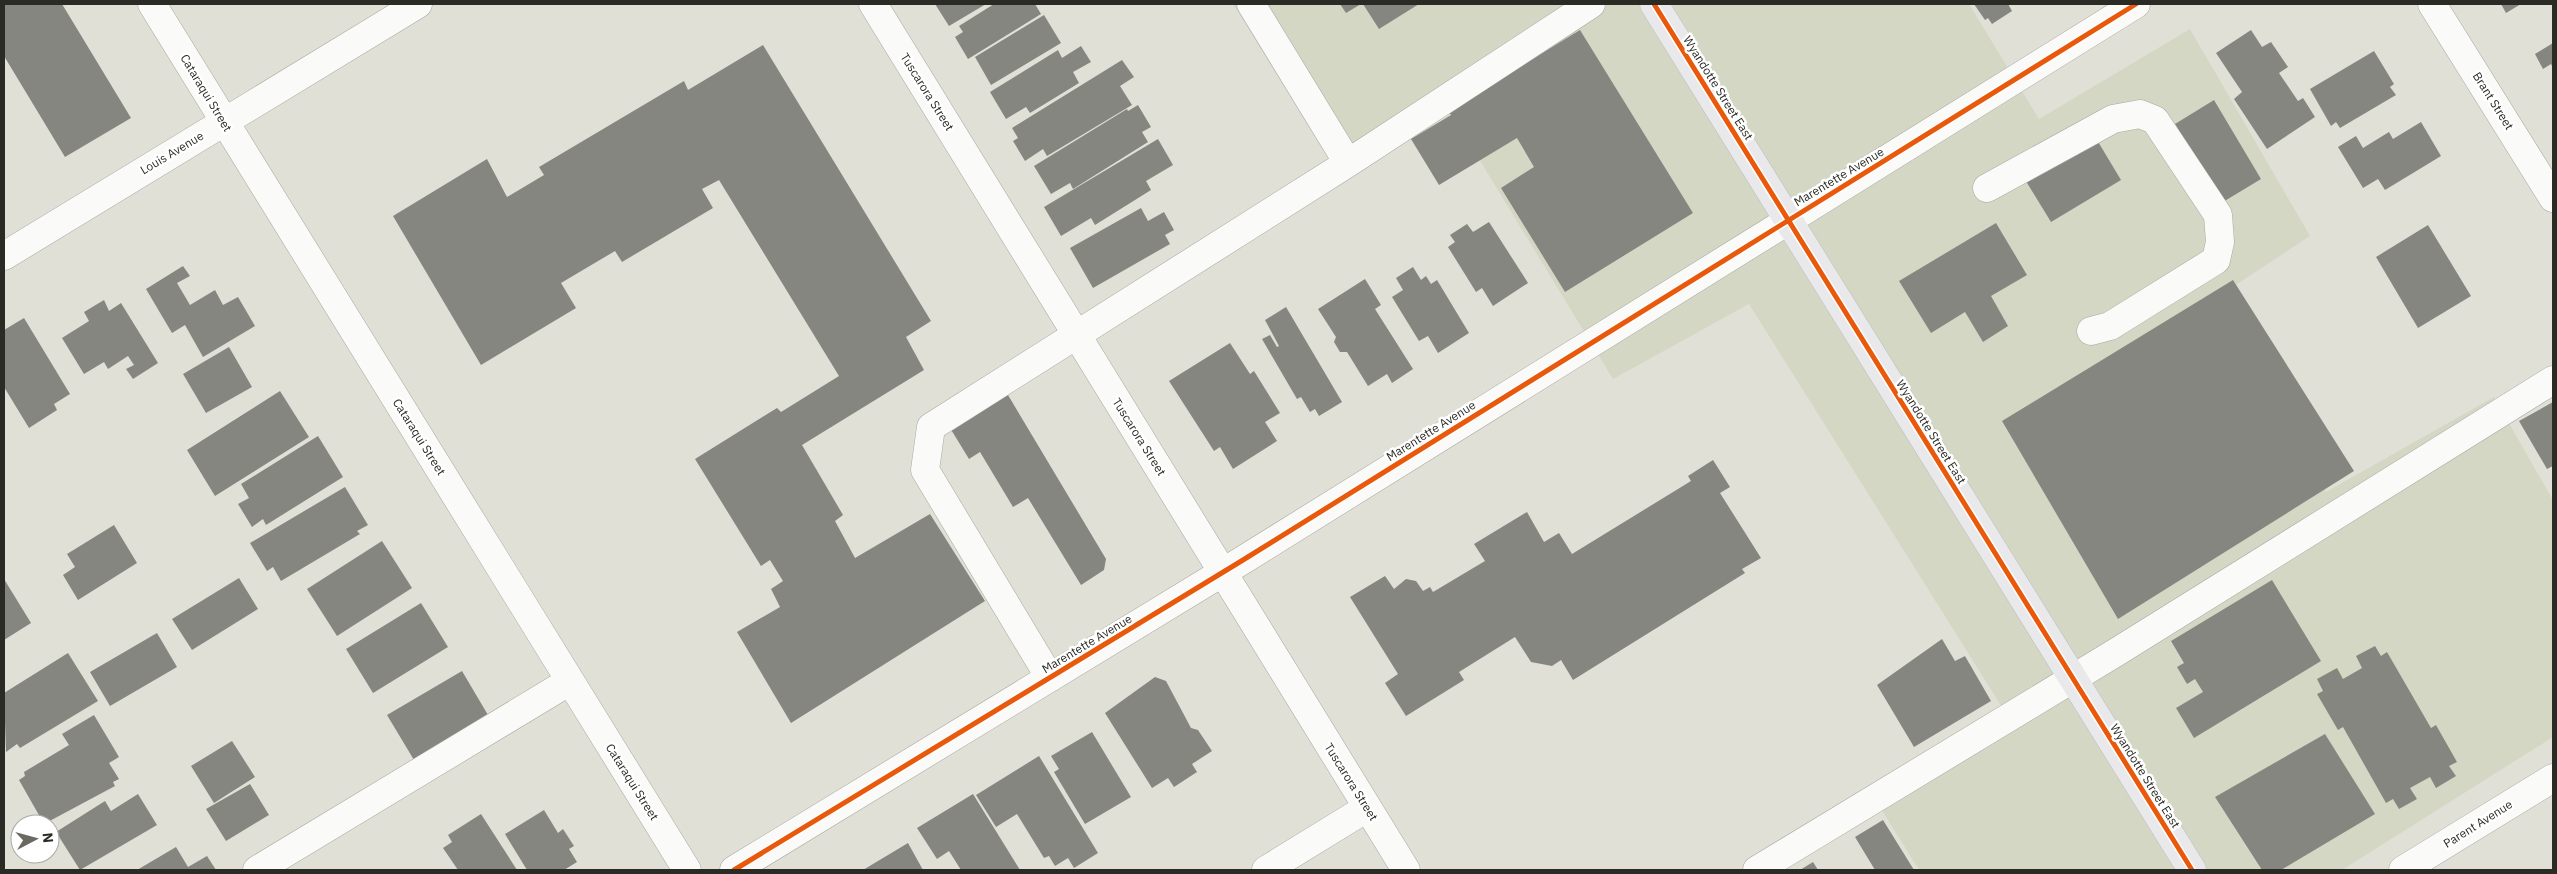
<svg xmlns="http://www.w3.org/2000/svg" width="2557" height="874" font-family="'IBM Plex Sans',sans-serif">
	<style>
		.built { fill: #d5d7c5 }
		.building { fill: #868680 }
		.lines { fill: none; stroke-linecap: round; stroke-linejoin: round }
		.minor-casing { stroke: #a8a8a1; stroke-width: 29 }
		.major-casing { stroke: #bdbeb9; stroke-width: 29 }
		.minor { stroke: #fafaf9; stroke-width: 28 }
		.major { stroke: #e9e8eb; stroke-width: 28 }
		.cycleway-casing { stroke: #fff; stroke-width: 8 }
		.cycleway { stroke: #e8590c; stroke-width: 5 }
		.labels { text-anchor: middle; stroke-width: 5; stroke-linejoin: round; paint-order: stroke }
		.street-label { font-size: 12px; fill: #2a2b25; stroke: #fff }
	</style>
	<rect width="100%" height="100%" fill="#e0e0d7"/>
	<path class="built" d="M 1233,4 L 1969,4 L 2039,119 L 2190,29 L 2310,236 L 2210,302 L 2326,492 L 2494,397 L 2553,500 L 2553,737 L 2342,870 L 1919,870 L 1873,796 L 2007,715 L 1749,304 L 1613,379 L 1449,110 L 1340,177 Z"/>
	<path class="building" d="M 4,4 L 62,4 L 131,118 L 65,157 L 4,56 Z
		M 935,4 L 986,4 L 949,26 Z
		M 994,4 L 1035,4 L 1041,14 L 968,59 L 955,37 L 963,32 L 959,26 Z
		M 1340,4 L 1361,4 L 1346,13 Z
		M 1363,4 L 1419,4 L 1379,29 Z
		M 1974,4 L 2008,4 L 2012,11 L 1992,24 L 1988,18 L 1985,20 Z
		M 2501,4 L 2521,4 L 2506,13 Z
		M 1044,15 L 1061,43 L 991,85 L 975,57 Z
		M 1580,30 L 1693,213 L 1565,292 L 1501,188 L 1534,167 L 1517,138 L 1439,185 L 1411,139 L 1451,115 L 1448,111 Z
		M 2251,30 L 2262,47 L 2271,42 L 2288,67 L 2279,73 L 2298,101 L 2303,98 L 2315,117 L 2267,149 L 2234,99 L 2242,92 L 2216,53 Z
		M 2553,43 L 2553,68 L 2551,64 L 2543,69 L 2535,54 Z
		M 763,45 L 931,321 L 906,337 L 924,370 L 802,445 L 843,515 L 835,521 L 855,558 L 930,514 L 985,601 L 791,723 L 737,632 L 780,607 L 771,589 L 783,581 L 770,560 L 761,566 L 695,459 L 777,408 L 781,412 L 839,376 L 719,180 L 702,189 L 713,208 L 622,262 L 615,251 L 561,283 L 576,308 L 481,365 L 393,216 L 487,159 L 507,197 L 544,175 L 539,167 L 684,81 L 688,90 Z
		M 1081,46 L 1091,62 L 1073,72 L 1079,83 L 1030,113 L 1026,107 L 1006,119 L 990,92 L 1058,50 L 1062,58 Z
		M 2374,51 L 2394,84 L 2390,87 L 2396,95 L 2340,128 L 2336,122 L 2331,126 L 2310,89 Z
		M 1122,60 L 1134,77 L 1120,86 L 1132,105 L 1047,156 L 1043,149 L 1025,161 L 1013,141 L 1018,138 L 1012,128 Z
		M 2214,100 L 2261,179 L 2223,202 L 2175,124 Z
		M 1138,105 L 1151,127 L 1142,132 L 1148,142 L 1073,189 L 1070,183 L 1051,194 L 1034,166 L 1127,109 L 1128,111 Z
		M 2421,122 L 2441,156 L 2385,190 L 2378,179 L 2363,188 L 2338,147 L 2356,136 L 2363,148 L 2389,132 L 2393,139 Z
		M 2094,135 L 2121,180 L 2051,222 L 2024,178 Z
		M 1158,139 L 1173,165 L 1146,181 L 1151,190 L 1095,225 L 1091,218 L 1061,236 L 1044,207 Z
		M 1141,208 L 1148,221 L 1164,212 L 1174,230 L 1165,235 L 1170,244 L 1093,288 L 1070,248 Z
		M 1489,222 L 1528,283 L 1493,306 L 1482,288 L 1476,292 L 1448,247 L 1455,242 L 1450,235 L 1467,224 L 1473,232 Z
		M 1996,223 L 2027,275 L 1991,296 L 2008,326 L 1983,342 L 1965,312 L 1931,333 L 1899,281 Z
		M 2428,225 L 2471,296 L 2418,328 L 2376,257 Z
		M 183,266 L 190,276 L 177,283 L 190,305 L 215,290 L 223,305 L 238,297 L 255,326 L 203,357 L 185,325 L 172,333 L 146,289 Z
		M 1413,267 L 1421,280 L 1426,276 L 1431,284 L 1437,280 L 1469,333 L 1438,353 L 1428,336 L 1419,341 L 1392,297 L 1403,290 L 1396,278 Z
		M 1365,279 L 1381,305 L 1375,309 L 1413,369 L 1392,383 L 1387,374 L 1368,386 L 1347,352 L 1340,352 L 1334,342 L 1336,337 L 1318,309 Z
		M 2233,280 L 2354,471 L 2118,619 L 2002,421 Z
		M 104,300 L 109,311 L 121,303 L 158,363 L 133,379 L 126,369 L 134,365 L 128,356 L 108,369 L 104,362 L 84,374 L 62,338 L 89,321 L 84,312 Z
		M 1286,307 L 1342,402 L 1319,416 L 1315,409 L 1310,412 L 1301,397 L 1297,399 L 1262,339 L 1270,335 L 1277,347 L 1279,346 L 1265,320 Z
		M 24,318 L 70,394 L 54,404 L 57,410 L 29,428 L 4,387 L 4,330 Z
		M 1230,343 L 1250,374 L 1254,371 L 1280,413 L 1265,422 L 1277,441 L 1233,469 L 1220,447 L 1214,451 L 1169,381 Z
		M 229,347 L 252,387 L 206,413 L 183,374 Z
		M 1002,385 L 1106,559 L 1104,570 L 1081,585 L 1028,498 L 1013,507 L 980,452 L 969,459 L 947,423 Z
		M 280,391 L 309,437 L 215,496 L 187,450 Z
		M 2553,402 L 2553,466 L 2547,469 L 2519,421 Z
		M 318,436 L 343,477 L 266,525 L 263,519 L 252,527 L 238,504 L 249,498 L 241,484 Z
		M 1713,460 L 1730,487 L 1720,493 L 1761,558 L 1742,569 L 1745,573 L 1573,680 L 1561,660 L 1552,666 L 1531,662 L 1515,637 L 1459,672 L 1464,680 L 1406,716 L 1385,683 L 1398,674 L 1350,597 L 1385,576 L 1394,589 L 1406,579 L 1416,581 L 1423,591 L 1430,587 L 1433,592 L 1485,561 L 1474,544 L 1527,512 L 1544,542 L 1559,533 L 1572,554 L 1691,481 L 1688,476 Z
		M 345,487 L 368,525 L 357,531 L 360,534 L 281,581 L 273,567 L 267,571 L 250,543 Z
		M 114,525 L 137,563 L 78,600 L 63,575 L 75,567 L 67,554 Z
		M 382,541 L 412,588 L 337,636 L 307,589 Z
		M 239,578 L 258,609 L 192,650 L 172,619 Z
		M 4,579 L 31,623 L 4,640 Z
		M 2272,580 L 2321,661 L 2194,738 L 2176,708 L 2203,692 L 2195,679 L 2187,684 L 2177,667 L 2184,663 L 2171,641 Z
		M 421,603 L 448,647 L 373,693 L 346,649 Z
		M 157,633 L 177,667 L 110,706 L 90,672 Z
		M 1942,639 L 1955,661 L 1965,656 L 1991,701 L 1914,747 L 1877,685 Z
		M 2375,646 L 2381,656 L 2387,652 L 2431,728 L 2436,725 L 2457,762 L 2449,766 L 2456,776 L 2436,788 L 2430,777 L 2410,788 L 2417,799 L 2399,809 L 2393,799 L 2386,803 L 2343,727 L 2338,730 L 2317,694 L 2323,691 L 2317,679 L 2337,668 L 2343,679 L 2362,668 L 2356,656 Z
		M 68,653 L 98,701 L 20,748 L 17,744 L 6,752 L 4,693 Z
		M 462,671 L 488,715 L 414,760 L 387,715 Z
		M 1155,677 L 1166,681 L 1191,728 L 1198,730 L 1212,751 L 1192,764 L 1197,772 L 1174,787 L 1168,778 L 1152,788 L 1105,713 Z
		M 94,715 L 119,757 L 109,763 L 119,779 L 113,782 L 115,786 L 44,824 L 19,780 L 25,776 L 24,772 L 69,745 L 62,734 Z
		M 1092,732 L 1131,797 L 1085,824 L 1054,772 L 1059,769 L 1051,756 Z
		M 2325,734 L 2375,814 L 2281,870 L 2262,870 L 2215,797 Z
		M 232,741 L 255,777 L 214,803 L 191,766 Z
		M 1039,756 L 1098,853 L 1074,868 L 1068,858 L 1055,866 L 1049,856 L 1044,858 L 1017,814 L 996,827 L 976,795 Z
		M 250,784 L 269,815 L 226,841 L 206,809 Z
		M 138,794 L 157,825 L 80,870 L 56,832 L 105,801 L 111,811 Z
		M 973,794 L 1020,870 L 961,870 L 949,851 L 937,859 L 917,828 Z
		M 544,810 L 558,833 L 563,829 L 574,846 L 569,849 L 577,862 L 564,870 L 527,870 L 505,834 Z
		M 481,814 L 517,870 L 458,870 L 443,848 L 452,842 L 448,835 Z
		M 1883,820 L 1914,870 L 1875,870 L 1855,837 Z
		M 908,843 L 923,870 L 863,870 Z
		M 176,847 L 188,867 L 207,856 L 216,870 L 137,870 Z
		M 1813,862 L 1818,870 L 1800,870 Z"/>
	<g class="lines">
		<g class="minor-casing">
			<path id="minor" d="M 152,4 L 687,870
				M 873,4 L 1406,870
				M 1251,4 L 1348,163
				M 2432,4 L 2553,198
				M 1987,188 L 2113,119 L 2140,114 L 2155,120 L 2218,215 L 2220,242 L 2216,260 L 2110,326 L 2091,331
				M 4,256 L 418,4
				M 1050,678 L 925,470 L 931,427 L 1348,163 L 1591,4
				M 257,870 L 570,681
				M 734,870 L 1243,560 L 2136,4
				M 1266,870 L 1367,808
				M 1757,870 L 2115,653 L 2553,380
				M 2403,870 L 2553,778"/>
		</g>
		<g class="major-casing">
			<path id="major" d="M 1654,4 L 2192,870"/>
		</g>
		<use href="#minor" class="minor"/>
		<use href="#major" class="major"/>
		<g class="cycleway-casing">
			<path id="cycleway" d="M 1654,4 L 2192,870
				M 734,870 L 1243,560 L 2136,4"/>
		</g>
		<use href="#cycleway" class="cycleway"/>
	</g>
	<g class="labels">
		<g class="street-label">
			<text transform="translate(1718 88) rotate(58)" y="4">Wyandotte Street East</text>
			<text transform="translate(927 92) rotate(58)" y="4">Tuscarora Street</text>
			<text transform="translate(206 93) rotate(59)" y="4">Cataraqui Street</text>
			<text transform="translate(2493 101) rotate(58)" y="4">Brant Street</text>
			<text transform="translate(172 153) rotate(-31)" y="4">Louis Avenue</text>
			<text transform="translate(1839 177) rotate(-31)" y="4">Marentette Avenue</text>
			<text transform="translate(1431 431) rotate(-32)" y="4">Marentette Avenue</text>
			<text transform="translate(1931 432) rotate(58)" y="4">Wyandotte Street East</text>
			<text transform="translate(419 437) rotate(58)" y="4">Cataraqui Street</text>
			<text transform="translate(1139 437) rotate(58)" y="4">Tuscarora Street</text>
			<text transform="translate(1087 644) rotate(-31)" y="4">Marentette Avenue</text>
			<text transform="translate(2145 776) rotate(58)" y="4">Wyandotte Street East</text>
			<text transform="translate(632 782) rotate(58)" y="4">Cataraqui Street</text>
			<text transform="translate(1351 782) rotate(58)" y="4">Tuscarora Street</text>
			<text transform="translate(2478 824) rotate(-32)" y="4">Parent Avenue</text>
		</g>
	</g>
	<rect width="2557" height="874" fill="none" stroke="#2a2b25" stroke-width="10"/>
	<g transform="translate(35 839) rotate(84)"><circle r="24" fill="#ffffff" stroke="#aaaaa8"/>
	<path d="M0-4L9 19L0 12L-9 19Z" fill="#6a6a63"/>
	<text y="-8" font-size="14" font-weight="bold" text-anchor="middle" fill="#2a2b25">N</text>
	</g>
</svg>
